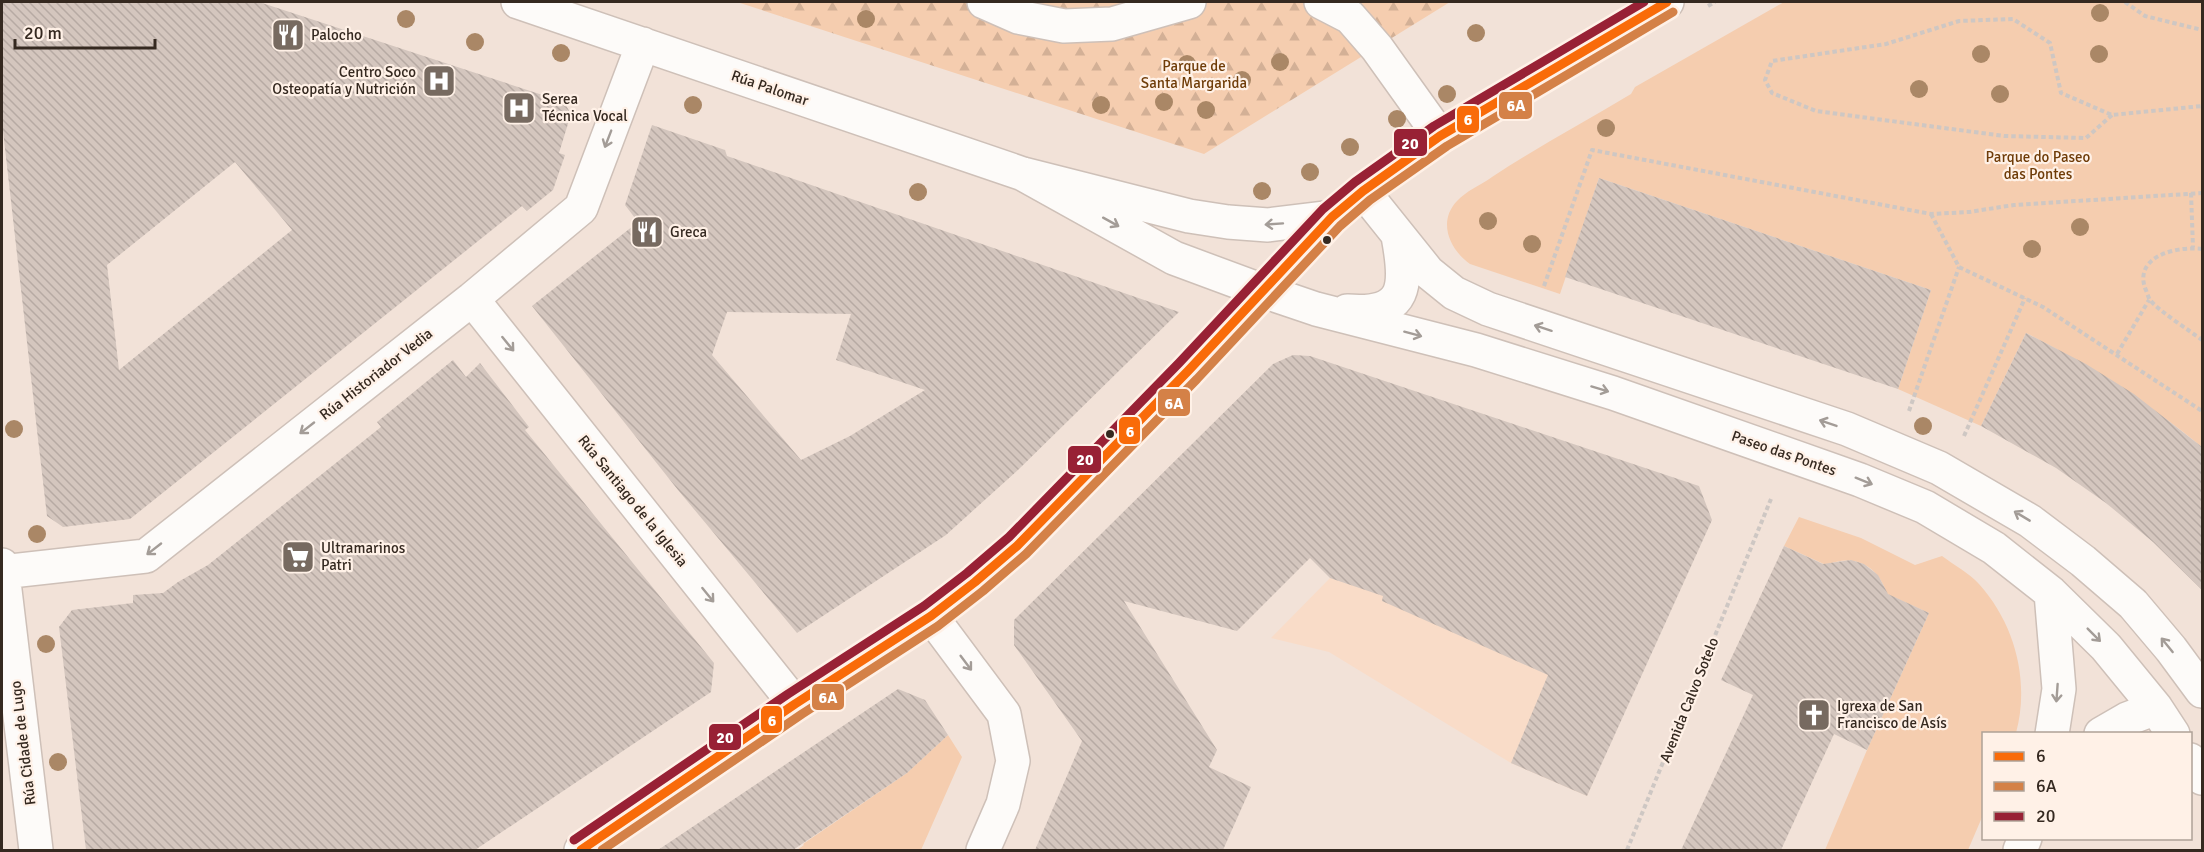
<svg xmlns="http://www.w3.org/2000/svg" width="2204" height="852" font-family="Signika,sans-serif">
	<style>
		.built { fill: #f9dcc8 }
		.green { fill: #f5cdaf }
		.forest { fill: url(#forest-firs) }
		.building { fill: url(#building-back-hatch); fill-rule: evenodd }
		.lines { fill: none; stroke-linecap: round; stroke-linejoin: round }
		.street-casing { stroke: #cec0b8; stroke-width: 36 }
		.secondary-casing { stroke: #cec0b8; stroke-width: 36 }
		.path { stroke: #cec7c3; stroke-width: 4; stroke-dasharray: 4.5 3; stroke-linecap: butt }
		.street { stroke: #fdfbf9; stroke-width: 33 }
		.secondary { stroke: #fdfbf9; stroke-width: 33 }
		.bus-1-casing { stroke: #fff1e7; stroke-width: 14 }
		.bus-2-casing { stroke: #fff1e7; stroke-width: 14 }
		.bus-3-casing { stroke: #fff1e7; stroke-width: 14 }
		.bus-1 { stroke: #f96b09; stroke-width: 9 }
		.bus-2 { stroke: #d48147; stroke-width: 9 }
		.bus-3 { stroke: #982135; stroke-width: 9 }
		.tree { fill: #aa8766 }
		.oneway { stroke: #a39c97 }
		.bus-dot { fill: #352920; stroke: #fff1e7; stroke-width: 2 }
		.labels { text-anchor: middle; stroke-width: 4.5; stroke-linejoin: round; paint-order: stroke }
		.poi-label { font-size: 15px; fill: #352920; stroke: #fff1e7; text-anchor: start }
		.park-label { font-size: 15px; fill: #6f3c08; stroke: #fff1e7 }
		.street-label { font-size: 15px; fill: #352920; stroke: #fff1e7 }
		.line-badge { stroke: #fff1e7; stroke-width: 2 }
		.badge-label { font-size: 16px; text-anchor: middle; font-weight: bold; fill: #fff }
	</style>
	<defs>
		<pattern id="forest-firs" width="22" height="20" patternUnits="userSpaceOnUse" patternTransform="scale(1.5)"><rect width="22" height="20" fill="#f5cdaf"/><path d="M5 1l3.5 6h-7zM16 11l3.5 6h-7z" fill="#d3b096"/></pattern>
		<pattern id="building-back-hatch" width="6" height="6" patternUnits="userSpaceOnUse" patternTransform="scale(1.5)"><rect width="6" height="6" fill="#d4c6be"/><path d="M-1 5l2 2M0 0l6 6M5-1l2 2" fill="none" stroke="#b7aaa3"/></pattern>
	</defs>
	<rect width="100%" height="100%" fill="#f2e2d8"/>
	<path class="built" d="M 1330,578 L 1383,595 L 1588,583 L 1596,775 L 1587,796 L 1511,763 L 1329,652 L 1271,638 Z"/>
	<path class="green" d="M 1784,2 L 2202,2 L 2202,447 C 2147,402 2090,365 2026,333 L 1981,426 L 1898,389 L 1931,290 L 1599,178 L 1560,294 L 1470,264 C 1450,250 1437,222 1457,201 C 1466,191 1481,185 1492,177 C 1537,147 1585,122 1631,94 L 1635,87 Z
		M 1799,517 L 1861,538 L 1915,565 L 1942,556 C 1954,565 1969,573 1979,584 C 2015,624 2030,681 2016,733 L 1984,734 L 1983,815 L 1968,850 L 1825,850 L 1867,750 L 1929,613 L 1887,594 C 1878,565 1854,553 1826,565 L 1784,546 Z
		M 948,735 L 962,757 L 921,850 L 797,850 L 804,845 L 803,844 L 907,773 Z"/>
	<path class="forest" d="M 737,2 L 1450,2 L 1204,154 Z"/>
	<path class="building" d="M 2,2 L 259,2 L 564,102 L 571,114 L 559,153 L 565,155 L 553,190 L 527,211 L 522,206 L 130,519 L 63,527 L 47,516 L 38,439 L 2,122 ZM 235,162 L 292,230 L 119,370 L 107,265 Z
		M 652,125 L 725,150 L 727,156 L 1179,312 L 1019,469 L 946,535 L 797,633 L 678,490 L 532,306 L 638,222 L 625,205 ZM 727,312 L 851,314 L 836,360 L 925,390 L 850,436 L 801,460 L 712,355 Z
		M 1599,178 L 1931,290 L 1898,389 L 1565,277 Z
		M 2026,333 L 2086,364 L 2134,394 L 2202,447 L 2202,590 L 2153,542 L 2106,503 L 2056,468 L 1981,426 Z
		M 1293,355 L 1310,356 L 1699,486 L 1712,520 L 1587,796 L 1511,763 L 1548,675 L 1382,601 L 1383,596 L 1330,578 L 1310,558 L 1237,631 L 1124,601 L 1217,750 L 1209,767 L 1251,787 L 1223,850 L 1035,850 L 1082,741 L 1014,645 L 1014,620 L 1273,364 Z
		M 453,360 L 466,377 L 480,363 L 529,427 L 525,430 L 714,663 L 711,692 L 475,850 L 86,850 L 59,627 L 72,610 L 133,603 L 133,595 L 163,593 L 178,582 L 208,565 L 381,427 L 377,422 Z
		M 1784,546 L 1823,564 L 1851,560 L 1864,564 L 1878,575 L 1888,594 L 1929,613 L 1867,750 L 1834,734 L 1781,850 L 1681,850 L 1753,695 L 1721,680 Z
		M 898,689 L 925,700 L 948,735 L 907,773 L 793,850 L 658,850 Z"/>
	<g class="lines">
		<g class="street-casing">
			<path id="street" d="M 518,2 L 1023,174 L 1189,216 L 1228,222 L 1268,225 L 1332,217
				M 984,2 L 1018,17 L 1064,26 L 1112,24 L 1189,2
				M 1321,2 L 1350,17 L 1377,48 L 1440,136
				M 1023,174 L 1174,258 L 1263,291 L 1316,309 L 1476,350 L 1613,393 L 1860,480 L 1925,507 L 1994,548 L 2051,593 L 2106,647 L 2156,708 L 2173,734
				M 1363,191 L 1428,272 L 1454,293 L 1488,309 L 1847,429 L 1939,468 L 2030,521 L 2083,561 L 2133,604 L 2171,649 L 2202,691
				M 472,299 L 795,704
				M 1347,311 C 1409,316 1407,284 1398,236
				M 2,565 L 36,850
				M 2,572 L 146,556 L 472,299 L 581,208 L 643,44
				M 2051,593 L 2059,689 L 2052,734
				M 931,616 L 1004,714 L 1013,761 L 1003,804 L 983,850
				M 2101,734 L 2127,719 L 2156,708
				M 2190,760 L 2202,778
				M 2020,850 L 2025,838"/>
		</g>
		<g class="secondary-casing">
			<path id="secondary" d="M 581,850 L 795,704 L 931,616 L 975,582 L 1017,546 L 1188,371 L 1332,217 L 1363,191 L 1440,136 L 1667,2"/>
		</g>
		<path class="path" d="M 2125,2 L 2145,16 L 2202,30
			M 1708,6 L 1715,2
			M 2112,115 L 2086,138 L 2004,136 L 1816,111 L 1772,93 L 1765,80 L 1772,61 L 1886,44 L 1959,21 L 2013,19 L 2050,43 L 2061,93 L 2112,115 L 2202,106
			M 2191,193 L 2193,247
			M 1931,214 L 1959,267 L 2043,307 L 2202,411
			M 2202,249 C 2179,246 2134,255 2145,288 C 2147,292 2148,297 2150,300 C 2160,312 2189,330 2202,340
			M 1544,286 L 1592,150 L 1931,214 L 1969,212 L 2014,205 L 2202,193
			M 2117,354 L 2149,300
			M 1909,411 L 1959,267
			M 1964,436 L 2025,298
			M 1627,850 L 1771,499"/>
		<use href="#street" class="street"/>
		<use href="#secondary" class="secondary"/>
		<g class="bus-1-casing">
			<path id="bus-1" d="M 581,850 L 795,704 L 931,616 L 975,582 L 1017,546 L 1188,371 L 1332,217 L 1363,191 L 1440,136 L 1667,2"/>
		</g>
		<g class="bus-2-casing">
			<path id="bus-2" d="M 602,850 L 802,714 L 938,626 L 983,591 L 1026,554 L 1197,379 L 1340,226 L 1370,200 L 1447,146 L 1673,12"/>
		</g>
		<g class="bus-3-casing">
			<path id="bus-3" d="M 574,840 L 788,694 L 924,606 L 967,573 L 1009,537 L 1179,363 L 1323,209 L 1355,182 L 1434,126 L 1644,2"/>
		</g>
		<use href="#bus-1" class="bus-1"/>
		<use href="#bus-2" class="bus-2"/>
		<use href="#bus-3" class="bus-3"/>
	</g>
	<g class="tree">
		<circle cx="2100" cy="13" r="9"/>
		<circle cx="406" cy="19" r="9"/>
		<circle cx="866" cy="19" r="9"/>
		<circle cx="1476" cy="33" r="9"/>
		<circle cx="475" cy="42" r="9"/>
		<circle cx="561" cy="53" r="9"/>
		<circle cx="1981" cy="54" r="9"/>
		<circle cx="2099" cy="54" r="9"/>
		<circle cx="1280" cy="62" r="9"/>
		<circle cx="1187" cy="64" r="9"/>
		<circle cx="1242" cy="80" r="9"/>
		<circle cx="1919" cy="89" r="9"/>
		<circle cx="1447" cy="94" r="9"/>
		<circle cx="2000" cy="94" r="9"/>
		<circle cx="1164" cy="102" r="9"/>
		<circle cx="693" cy="105" r="9"/>
		<circle cx="1101" cy="105" r="9"/>
		<circle cx="1206" cy="110" r="9"/>
		<circle cx="1397" cy="119" r="9"/>
		<circle cx="1606" cy="128" r="9"/>
		<circle cx="1350" cy="147" r="9"/>
		<circle cx="1310" cy="172" r="9"/>
		<circle cx="1262" cy="191" r="9"/>
		<circle cx="918" cy="192" r="9"/>
		<circle cx="1488" cy="221" r="9"/>
		<circle cx="2080" cy="227" r="9"/>
		<circle cx="1532" cy="244" r="9"/>
		<circle cx="2032" cy="249" r="9"/>
		<circle cx="1923" cy="426" r="9"/>
		<circle cx="14" cy="429" r="9"/>
		<circle cx="37" cy="534" r="9"/>
		<circle cx="46" cy="644" r="9"/>
		<circle cx="58" cy="762" r="9"/>
	</g>
	<defs><path id="oneway-shaft" d="M-6 0H5M1.5-3L5.5 0L1.5 3" fill="none" stroke-width="1.6" stroke-linecap="round" stroke-linejoin="round" transform="scale(1.5)"/></defs>
	<g class="oneway">
		<use href="#oneway-shaft" transform="translate(608 139) rotate(111)"/>
		<use href="#oneway-shaft" transform="translate(1111 222) rotate(29)"/>
		<use href="#oneway-shaft" transform="translate(1274 224) rotate(176)"/>
		<use href="#oneway-shaft" transform="translate(1543 328) rotate(-162)"/>
		<use href="#oneway-shaft" transform="translate(1413 334) rotate(15)"/>
		<use href="#oneway-shaft" transform="translate(508 344) rotate(51)"/>
		<use href="#oneway-shaft" transform="translate(1600 389) rotate(17)"/>
		<use href="#oneway-shaft" transform="translate(1828 423) rotate(-161)"/>
		<use href="#oneway-shaft" transform="translate(307 428) rotate(142)"/>
		<use href="#oneway-shaft" transform="translate(1864 481) rotate(22)"/>
		<use href="#oneway-shaft" transform="translate(2022 516) rotate(-149)"/>
		<use href="#oneway-shaft" transform="translate(154 549) rotate(142)"/>
		<use href="#oneway-shaft" transform="translate(708 595) rotate(51)"/>
		<use href="#oneway-shaft" transform="translate(2094 635) rotate(45)"/>
		<use href="#oneway-shaft" transform="translate(2167 645) rotate(-129)"/>
		<use href="#oneway-shaft" transform="translate(966 663) rotate(53)"/>
		<use href="#oneway-shaft" transform="translate(2057 693) rotate(94)"/>
	</g>
	<defs>
		<g id="restaurant-square" transform="scale(1.725)"><rect x="-9" y="-9" width="18" height="18" rx="4" fill="#776a60" stroke="#fff1e7"/><path d="M-5-6h1v4h1v-4h1v4h1v-4h1v5L-1.5 .5V6h-2V.5L-5-1ZM5-6V6H3V1.5H1.5Q1.5-4 5-6Z" fill="#fff"/></g>
		<g id="hospital-square" transform="scale(1.725)"><rect x="-9" y="-9" width="18" height="18" rx="4" fill="#776a60" stroke="#fff1e7"/><path d="M-5-5h3v3.5h4V-5h3V5h-3V1.5h-4V5h-3Z" fill="#fff"/></g>
		<g id="supermarket-square" transform="scale(1.725)"><rect x="-9" y="-9" width="18" height="18" rx="4" fill="#776a60" stroke="#fff1e7"/><path d="M-6-5.5h2.5l.6 2H6L4.5 2H-2.5L-4.4-4H-6ZM-1.5 3.2a1.3 1.3 0 1 0 .1 0ZM3 3.2a1.3 1.3 0 1 0 .1 0Z" fill="#fff"/></g>
		<g id="church-square" transform="scale(1.725)"><rect x="-9" y="-9" width="18" height="18" rx="4" fill="#776a60" stroke="#fff1e7"/><path d="M-1.2-6h2.4v3.5h3.3v2.4h-3.3V6h-2.4V-.1h-3.3v-2.4h3.3Z" fill="#fff"/></g>
	</defs>
	<g fill-rule="evenodd">
		<use href="#restaurant-square" x="288" y="35"/>
		<use href="#hospital-square" x="439" y="81"/>
		<use href="#hospital-square" x="519" y="108"/>
		<use href="#restaurant-square" x="647" y="232"/>
		<use href="#supermarket-square" x="298" y="557"/>
		<use href="#church-square" x="1814" y="715"/>
	</g>
	<g class="bus-dot">
		<circle cx="1327" cy="240" r="5"/>
		<circle cx="1110" cy="434" r="5"/>
	</g>
	<g class="labels">
		<g class="poi-label">
			<text x="311" y="40">Palocho</text>
			<text x="416" y="77" text-anchor="end">Centro Soco<tspan x="416" dy="17">Osteopatía y Nutrición</tspan></text>
			<text x="542" y="104">Serea<tspan x="542" dy="17">Técnica Vocal</tspan></text>
			<text x="670" y="237">Greca</text>
			<text x="321" y="553">Ultramarinos<tspan x="321" dy="17">Patri</tspan></text>
			<text x="1837" y="711">Igrexa de San<tspan x="1837" dy="17">Francisco de Asís</tspan></text>
		</g>
		<g class="park-label">
			<text x="1194" y="71">Parque de<tspan x="1194" dy="17">Santa Margarida</tspan></text>
			<text x="2038" y="162">Parque do Paseo<tspan x="2038" dy="17">das Pontes</tspan></text>
		</g>
		<g class="street-label">
			<text transform="translate(770 88) rotate(19)" y="5">Rúa Palomar</text>
			<text transform="translate(376 374) rotate(-38)" y="5">Rúa Historiador Vedia</text>
			<text transform="translate(1784 453) rotate(19)" y="5">Paseo das Pontes</text>
			<text transform="translate(633 501) rotate(51)" y="5">Rúa Santiago de la Iglesia</text>
			<text transform="translate(1689 700) rotate(-68)" y="5">Avenida Calvo Sotelo</text>
			<text transform="translate(23 743) rotate(-97)" y="5">Rúa Cidade de Lugo</text>
		</g>
	</g>
	<g class="line-badge">
		<rect x="1498" y="91" width="35" height="29" rx="6" fill="#d48147"/>
		<rect x="1456" y="105" width="24" height="29" rx="6" fill="#f96b09"/>
		<rect x="1393" y="128" width="35" height="29" rx="6" fill="#982135"/>
		<rect x="1157" y="388" width="34" height="29" rx="6" fill="#d48147"/>
		<rect x="1118" y="416" width="23" height="29" rx="6" fill="#f96b09"/>
		<rect x="1067" y="445" width="35" height="29" rx="6" fill="#982135"/>
		<rect x="811" y="683" width="34" height="28" rx="6" fill="#d48147"/>
		<rect x="760" y="705" width="23" height="29" rx="6" fill="#f96b09"/>
		<rect x="708" y="723" width="34" height="28" rx="6" fill="#982135"/>
	</g>
	<g class="badge-label">
		<text x="1516" y="111">6A</text>
		<text x="1468" y="125">6</text>
		<text x="1410" y="149">20</text>
		<text x="1174" y="409">6A</text>
		<text x="1130" y="437">6</text>
		<text x="1085" y="465">20</text>
		<text x="828" y="703">6A</text>
		<text x="772" y="726">6</text>
		<text x="725" y="743">20</text>
	</g>
	<rect width="2204" height="852" fill="none" stroke="#352920" stroke-width="6"/>
	<rect x="1982" y="732" width="210" height="108" fill="#fff1e7" stroke="#aea197" stroke-width="1.5"/>
	<rect x="1994" y="752" width="30" height="9" fill="#f96b09" stroke="#aea197" stroke-width="1.5"/>
	<text x="2036" y="762" font-size="18" fill="#352920">6</text>
	<rect x="1994" y="782" width="30" height="9" fill="#d48147" stroke="#aea197" stroke-width="1.5"/>
	<text x="2036" y="792" font-size="18" fill="#352920">6A</text>
	<rect x="1994" y="812" width="30" height="9" fill="#982135" stroke="#aea197" stroke-width="1.5"/>
	<text x="2036" y="822" font-size="18" fill="#352920">20</text>
	<path d="M15 39v9h140v-9" fill="none" stroke="#352920" stroke-width="3"/>
	<text x="24" y="39" font-size="18" fill="#352920" stroke="#fff1e7" stroke-width="4.5" paint-order="stroke">20 m</text>
</svg>
